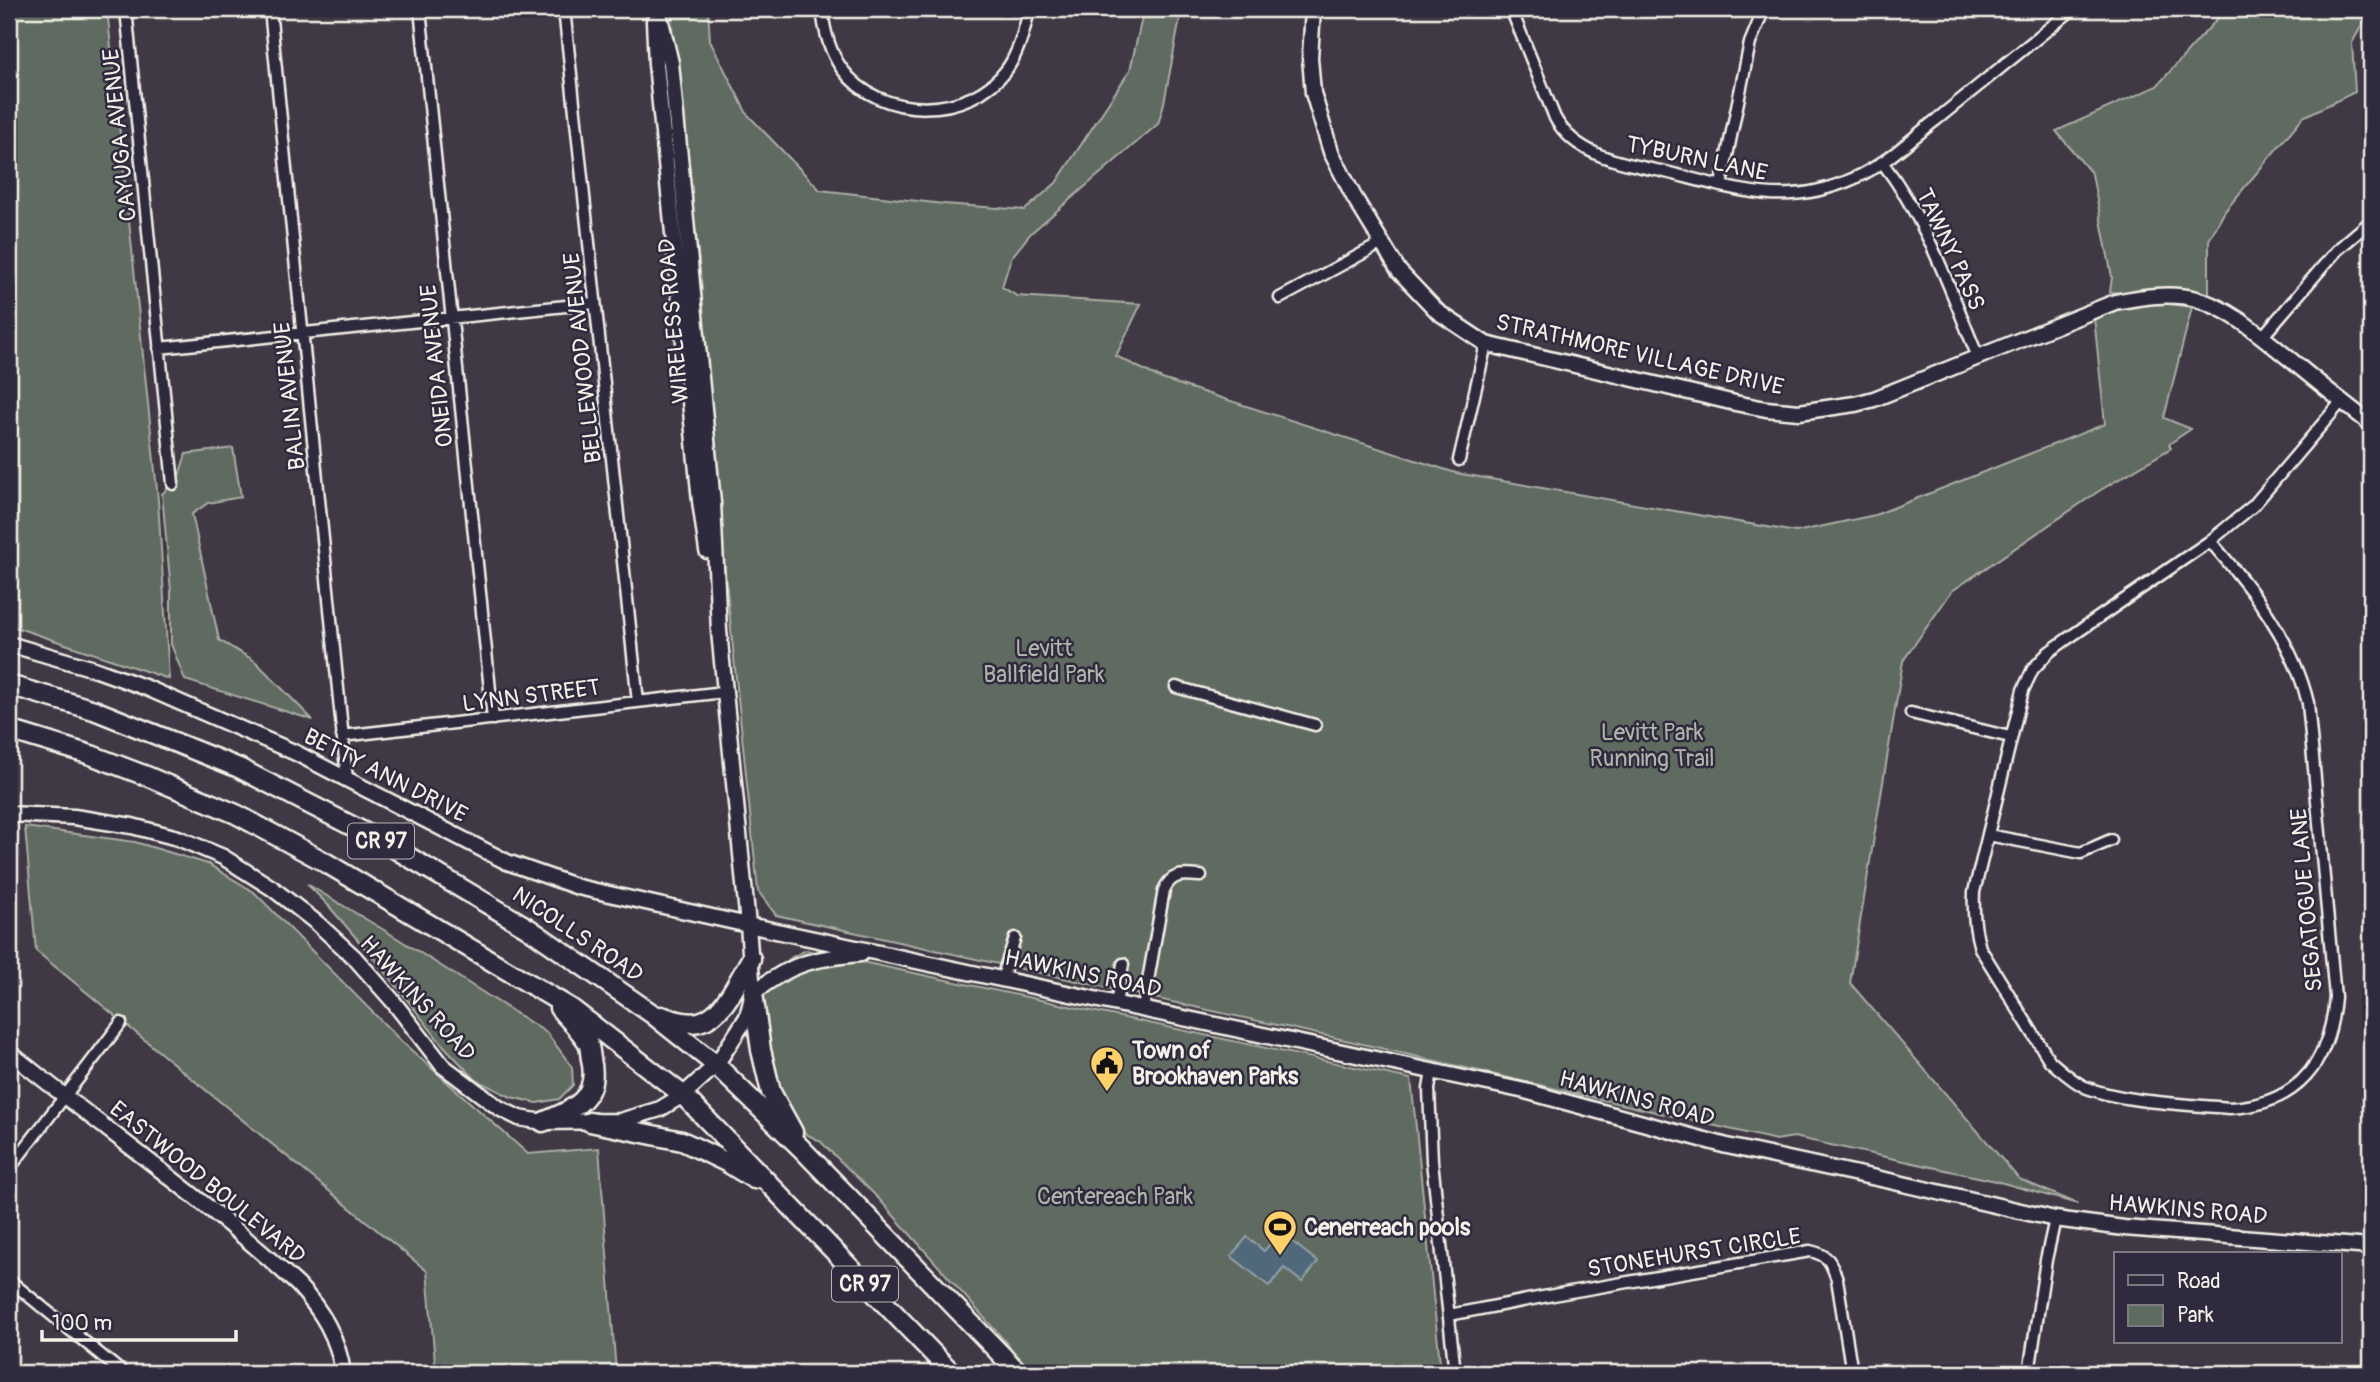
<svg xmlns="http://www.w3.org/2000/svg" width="2380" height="1382" font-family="Pangolin,sans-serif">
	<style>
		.green { fill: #5e6b61; stroke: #a9aea4; stroke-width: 2 }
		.water { fill: #50697a; stroke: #929fa6; stroke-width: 2 }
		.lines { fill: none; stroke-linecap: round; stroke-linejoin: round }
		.street-casing { stroke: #f4f1e8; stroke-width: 15 }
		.secondary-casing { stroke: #f4f1e8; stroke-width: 19 }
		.highway-casing { stroke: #f4f1e8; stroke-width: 23 }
		.street { stroke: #2f2a3d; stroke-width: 10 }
		.secondary { stroke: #2f2a3d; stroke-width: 14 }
		.highway { stroke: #2f2a3d; stroke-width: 18 }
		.labels { text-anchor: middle; stroke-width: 5; stroke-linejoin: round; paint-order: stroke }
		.shield { fill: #2f2a3d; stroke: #b9b5b5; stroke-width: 2 }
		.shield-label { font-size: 21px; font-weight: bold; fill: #f4f1e8 }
		.street-label { font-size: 23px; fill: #f4f1e8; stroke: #2f2a3d }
		.park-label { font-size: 23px; fill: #b0b5ab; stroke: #2f2a3d }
		.poi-label { font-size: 23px; font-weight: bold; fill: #f4f1e8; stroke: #2f2a3d; text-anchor: start }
	</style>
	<rect width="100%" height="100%" fill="#413845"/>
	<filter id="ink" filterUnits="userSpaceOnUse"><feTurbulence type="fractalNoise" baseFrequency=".0143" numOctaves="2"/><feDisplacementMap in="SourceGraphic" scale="14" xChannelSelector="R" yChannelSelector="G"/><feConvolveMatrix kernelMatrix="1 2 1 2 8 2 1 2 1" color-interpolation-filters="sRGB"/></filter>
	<g filter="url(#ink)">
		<path class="green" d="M 9,9 L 107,9 L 158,500 L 169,679 L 9,625 Z
			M 670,9 L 708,9 L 710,41 L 747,114 L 820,190 L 944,204 L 1025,210 L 1056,183 L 1130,70 L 1144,9 L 1173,9 L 1181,13 L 1164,103 L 1158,124 L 1031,233 L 1011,258 L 1002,287 L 1017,296 L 1141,304 L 1116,356 L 1162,379 L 1456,473 L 1796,532 L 1875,515 L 2105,424 L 2094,317 L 2147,301 L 2192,307 L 2164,418 L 2191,429 L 2169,444 L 2171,448 L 2099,491 L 1952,591 L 1903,661 L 1850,983 L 2019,1179 L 2078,1204 L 1996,1181 L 1794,1137 L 1776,1140 L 1354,1042 L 776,915 L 758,891 L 696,290 L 702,290 Z
			M 2226,9 L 2371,9 L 2352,43 L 2355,92 L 2303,117 L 2225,211 L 2209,240 L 2209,297 L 2110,292 L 2112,277 L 2092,174 L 2056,131 L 2157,86 Z
			M 233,448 L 241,497 L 208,503 L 192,514 L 219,640 L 255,661 L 313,720 L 185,680 L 171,644 L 171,591 L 162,494 L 178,479 L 186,454 Z
			M 25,827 L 135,842 L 208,864 L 254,892 L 401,1041 L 528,1154 L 599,1148 L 616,1373 L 436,1373 L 427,1271 L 36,951 Z
			M 307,884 L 389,933 L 547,1033 L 572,1067 L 573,1085 L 559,1099 L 537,1103 L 511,1097 L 476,1080 L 441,1043 L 387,974 L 327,904 Z
			M 806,950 L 1411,1079 L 1441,1373 L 1033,1373 L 879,1199 L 820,1141 L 806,1134 L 787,1112 L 775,1094 L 761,1013 L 765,985 L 776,970 L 792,957 Z"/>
		<path class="water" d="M 1280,1232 L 1318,1262 L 1302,1282 L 1284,1268 L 1269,1286 L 1231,1256 L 1247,1237 L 1264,1251 Z"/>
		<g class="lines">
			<g class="street-casing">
				<path id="street" d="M 126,9 L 173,484
					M 270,9 L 347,779
					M 420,9 L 493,719
					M 564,9 L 638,702
					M 822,9 C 824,30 829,51 842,69 C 880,121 970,120 1007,69 C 1019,52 1025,29 1029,9
					M 1511,9 L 1555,118 C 1576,156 1622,163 1661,171 C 1701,180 1750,197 1792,194 C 1815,193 1842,185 1863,174 C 1890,160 1912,138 1936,120 C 1982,83 2028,46 2073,9
					M 1882,162 C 1927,220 1950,290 1978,357
					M 1721,185 L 1750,43 L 1764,9
					M 1280,298 L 1382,243
					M 2263,336 L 2337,250 L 2371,221
					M 159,348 L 595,303
					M 1459,460 L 1486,344
					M 2210,541 C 2252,589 2293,640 2308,703 L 2335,997 C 2330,1063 2298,1105 2229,1108 C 2187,1104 2124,1103 2085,1087 C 2072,1081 2061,1070 2050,1061 L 1980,948 C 1974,929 1973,912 1974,892 L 2023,690 L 2033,669 L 2049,652 L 2067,639 L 2210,541 L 2253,506 L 2342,401
					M 1176,687 L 1315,725
					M 1911,713 L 2010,737
					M 342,736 L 724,692
					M 1988,835 L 2081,853 L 2111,840
					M 1004,980 L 1005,968 L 1015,938
					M 1116,1004 L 1123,964
					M 1143,1009 L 1164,890 C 1172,872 1184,875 1201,876
					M 1432,1071 L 1429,1089 L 1432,1161 L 1455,1373
					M 9,1169 L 121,1023
					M 9,1280 L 123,1373
					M 1449,1315 L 1564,1293 L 1810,1251 C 1829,1255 1831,1262 1837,1279 L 1852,1373
					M 2029,1373 L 2046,1260 L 2055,1219"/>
			</g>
			<g class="secondary-casing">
				<path id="secondary" d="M 1313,9 L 1310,58 L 1313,93 L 1331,152 L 1354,197 L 1399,271 L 1438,312 L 1486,344 L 1735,403 L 1766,409 L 1799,412 L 1855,404 L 1874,399 L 2115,302 C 2141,297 2170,292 2196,299 C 2232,309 2262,337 2291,360 C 2317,382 2344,403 2371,424
					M 654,21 L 656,64 L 700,501 L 707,551
					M 9,644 L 94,669 L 147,688 L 296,753 L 507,862 L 578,887 L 748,925 L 1525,1091 L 1727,1146 L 1890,1181 L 2055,1219 L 2124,1228 L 2371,1247
					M 9,814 L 74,817 L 132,826 L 178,838 L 223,857 L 272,888 L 317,923 L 354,957 L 392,1000 L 443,1066 L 499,1108 L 519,1118 L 543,1122 L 620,1121 L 660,1109 L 683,1095 L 716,1065 L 747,1017 L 753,993 L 748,925 L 719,631 L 713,503 L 671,63 L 658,9
					M 753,993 C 791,963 814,958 861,954
					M 9,1052 C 105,1130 207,1200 298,1285 C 322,1311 338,1337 343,1373"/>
			</g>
			<g class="highway-casing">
				<path id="highway" d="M 9,685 L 94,710 L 239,768 L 387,844 L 528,928 L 651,1013 L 716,1065 L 801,1148 L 1019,1373
					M 9,730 L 91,755 L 149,777 L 236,814 L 323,861 L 572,1009 L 683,1095 L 952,1373
					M 753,993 L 761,1050 L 771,1092 L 793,1132
					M 661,1016 C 672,1019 686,1025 699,1022 C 724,1016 738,980 751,959
					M 543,1122 C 574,1109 600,1099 591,1059 C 590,1054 590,1047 588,1043 C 581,1031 568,1019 559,1008
					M 590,1122 L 682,1141 L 728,1163 L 754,1179"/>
			</g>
			<use href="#street" class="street"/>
			<use href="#secondary" class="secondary"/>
			<use href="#highway" class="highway"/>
		</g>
	</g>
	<defs>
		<g id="civic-pin" transform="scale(1.75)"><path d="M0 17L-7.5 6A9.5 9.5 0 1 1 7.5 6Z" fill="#ffd166" stroke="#2f2a3d"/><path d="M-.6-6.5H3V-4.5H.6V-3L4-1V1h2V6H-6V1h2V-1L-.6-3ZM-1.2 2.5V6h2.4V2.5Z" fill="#111"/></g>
		<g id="stadium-pin" transform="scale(1.75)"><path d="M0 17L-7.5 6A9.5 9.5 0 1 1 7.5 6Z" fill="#ffd166" stroke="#2f2a3d"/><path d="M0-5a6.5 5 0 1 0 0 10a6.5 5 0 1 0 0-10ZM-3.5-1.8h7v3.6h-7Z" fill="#111"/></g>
	</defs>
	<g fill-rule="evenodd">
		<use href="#civic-pin" x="1107" y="1063"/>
		<use href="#stadium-pin" x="1280" y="1227"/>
	</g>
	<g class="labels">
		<g class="shield">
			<rect x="348" y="823.5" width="66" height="35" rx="5"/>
			<rect x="832" y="1266.5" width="66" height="35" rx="5"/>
		</g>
		<g class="shield-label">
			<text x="381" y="848">CR 97</text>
			<text x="865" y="1291">CR 97</text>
		</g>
		<g class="street-label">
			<text transform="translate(119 135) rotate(-96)" y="8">CAYUGA AVENUE</text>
			<text transform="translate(1697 158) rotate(12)" y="8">TYBURN LANE</text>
			<text transform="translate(1951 249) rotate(65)" y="8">TAWNY PASS</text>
			<text transform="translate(673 321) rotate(-95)" y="8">WIRELESS ROAD</text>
			<text transform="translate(1640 354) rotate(13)" y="8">STRATHMORE VILLAGE DRIVE</text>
			<text transform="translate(582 358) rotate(-96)" y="8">BELLEWOOD AVENUE</text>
			<text transform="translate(436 366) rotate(-96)" y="8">ONEIDA AVENUE</text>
			<text transform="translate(289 396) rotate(-96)" y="8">BALIN AVENUE</text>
			<text transform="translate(531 695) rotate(-7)" y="8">LYNN STREET</text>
			<text transform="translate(386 775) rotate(27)" y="8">BETTY ANN DRIVE</text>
			<text transform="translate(2306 900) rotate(-95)" y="8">SEGATOGUE LANE</text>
			<text transform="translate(578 934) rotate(34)" y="8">NICOLLS ROAD</text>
			<text transform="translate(1083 973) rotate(12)" y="8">HAWKINS ROAD</text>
			<text transform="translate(418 998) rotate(48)" y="8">HAWKINS ROAD</text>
			<text transform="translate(1637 1098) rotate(15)" y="8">HAWKINS ROAD</text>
			<text transform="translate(208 1182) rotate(39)" y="8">EASTWOOD BOULEVARD</text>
			<text transform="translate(2188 1209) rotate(5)" y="8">HAWKINS ROAD</text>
			<text transform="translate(1694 1252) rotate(-9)" y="8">STONEHURST CIRCLE</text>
		</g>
		<g class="park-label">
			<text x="1044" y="656">Levitt<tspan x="1044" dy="26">Ballfield Park</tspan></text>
			<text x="1652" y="740">Levitt Park<tspan x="1652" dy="26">Running Trail</tspan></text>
			<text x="1115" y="1204">Centereach Park</text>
		</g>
		<g class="poi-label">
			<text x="1132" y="1058">Town of<tspan x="1132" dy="26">Brookhaven Parks</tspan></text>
			<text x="1304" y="1235">Cenerreach pools</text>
		</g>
	</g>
	<rect width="2380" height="1382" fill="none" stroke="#2f2a3d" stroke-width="35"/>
	<rect x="18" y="18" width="2345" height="1347" fill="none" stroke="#f4f1e8" stroke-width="2.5" filter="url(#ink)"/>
	<rect x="2114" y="1252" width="228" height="91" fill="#2f2a3d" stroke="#7e7a81" stroke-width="2"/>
	<rect x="2128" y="1275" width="35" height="10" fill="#2f2a3d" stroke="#7e7a81" stroke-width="2"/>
	<text x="2177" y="1288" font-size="21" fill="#f4f1e8">Road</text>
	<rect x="2128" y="1305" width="35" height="21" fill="#5e6b61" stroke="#7e7a81" stroke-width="2"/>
	<text x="2177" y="1322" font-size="21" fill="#f4f1e8">Park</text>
	<path d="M42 1330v10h194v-10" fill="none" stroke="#f4f1e8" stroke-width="3.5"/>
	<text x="52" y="1330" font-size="21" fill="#f4f1e8" stroke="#2f2a3d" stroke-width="5" paint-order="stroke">100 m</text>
</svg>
